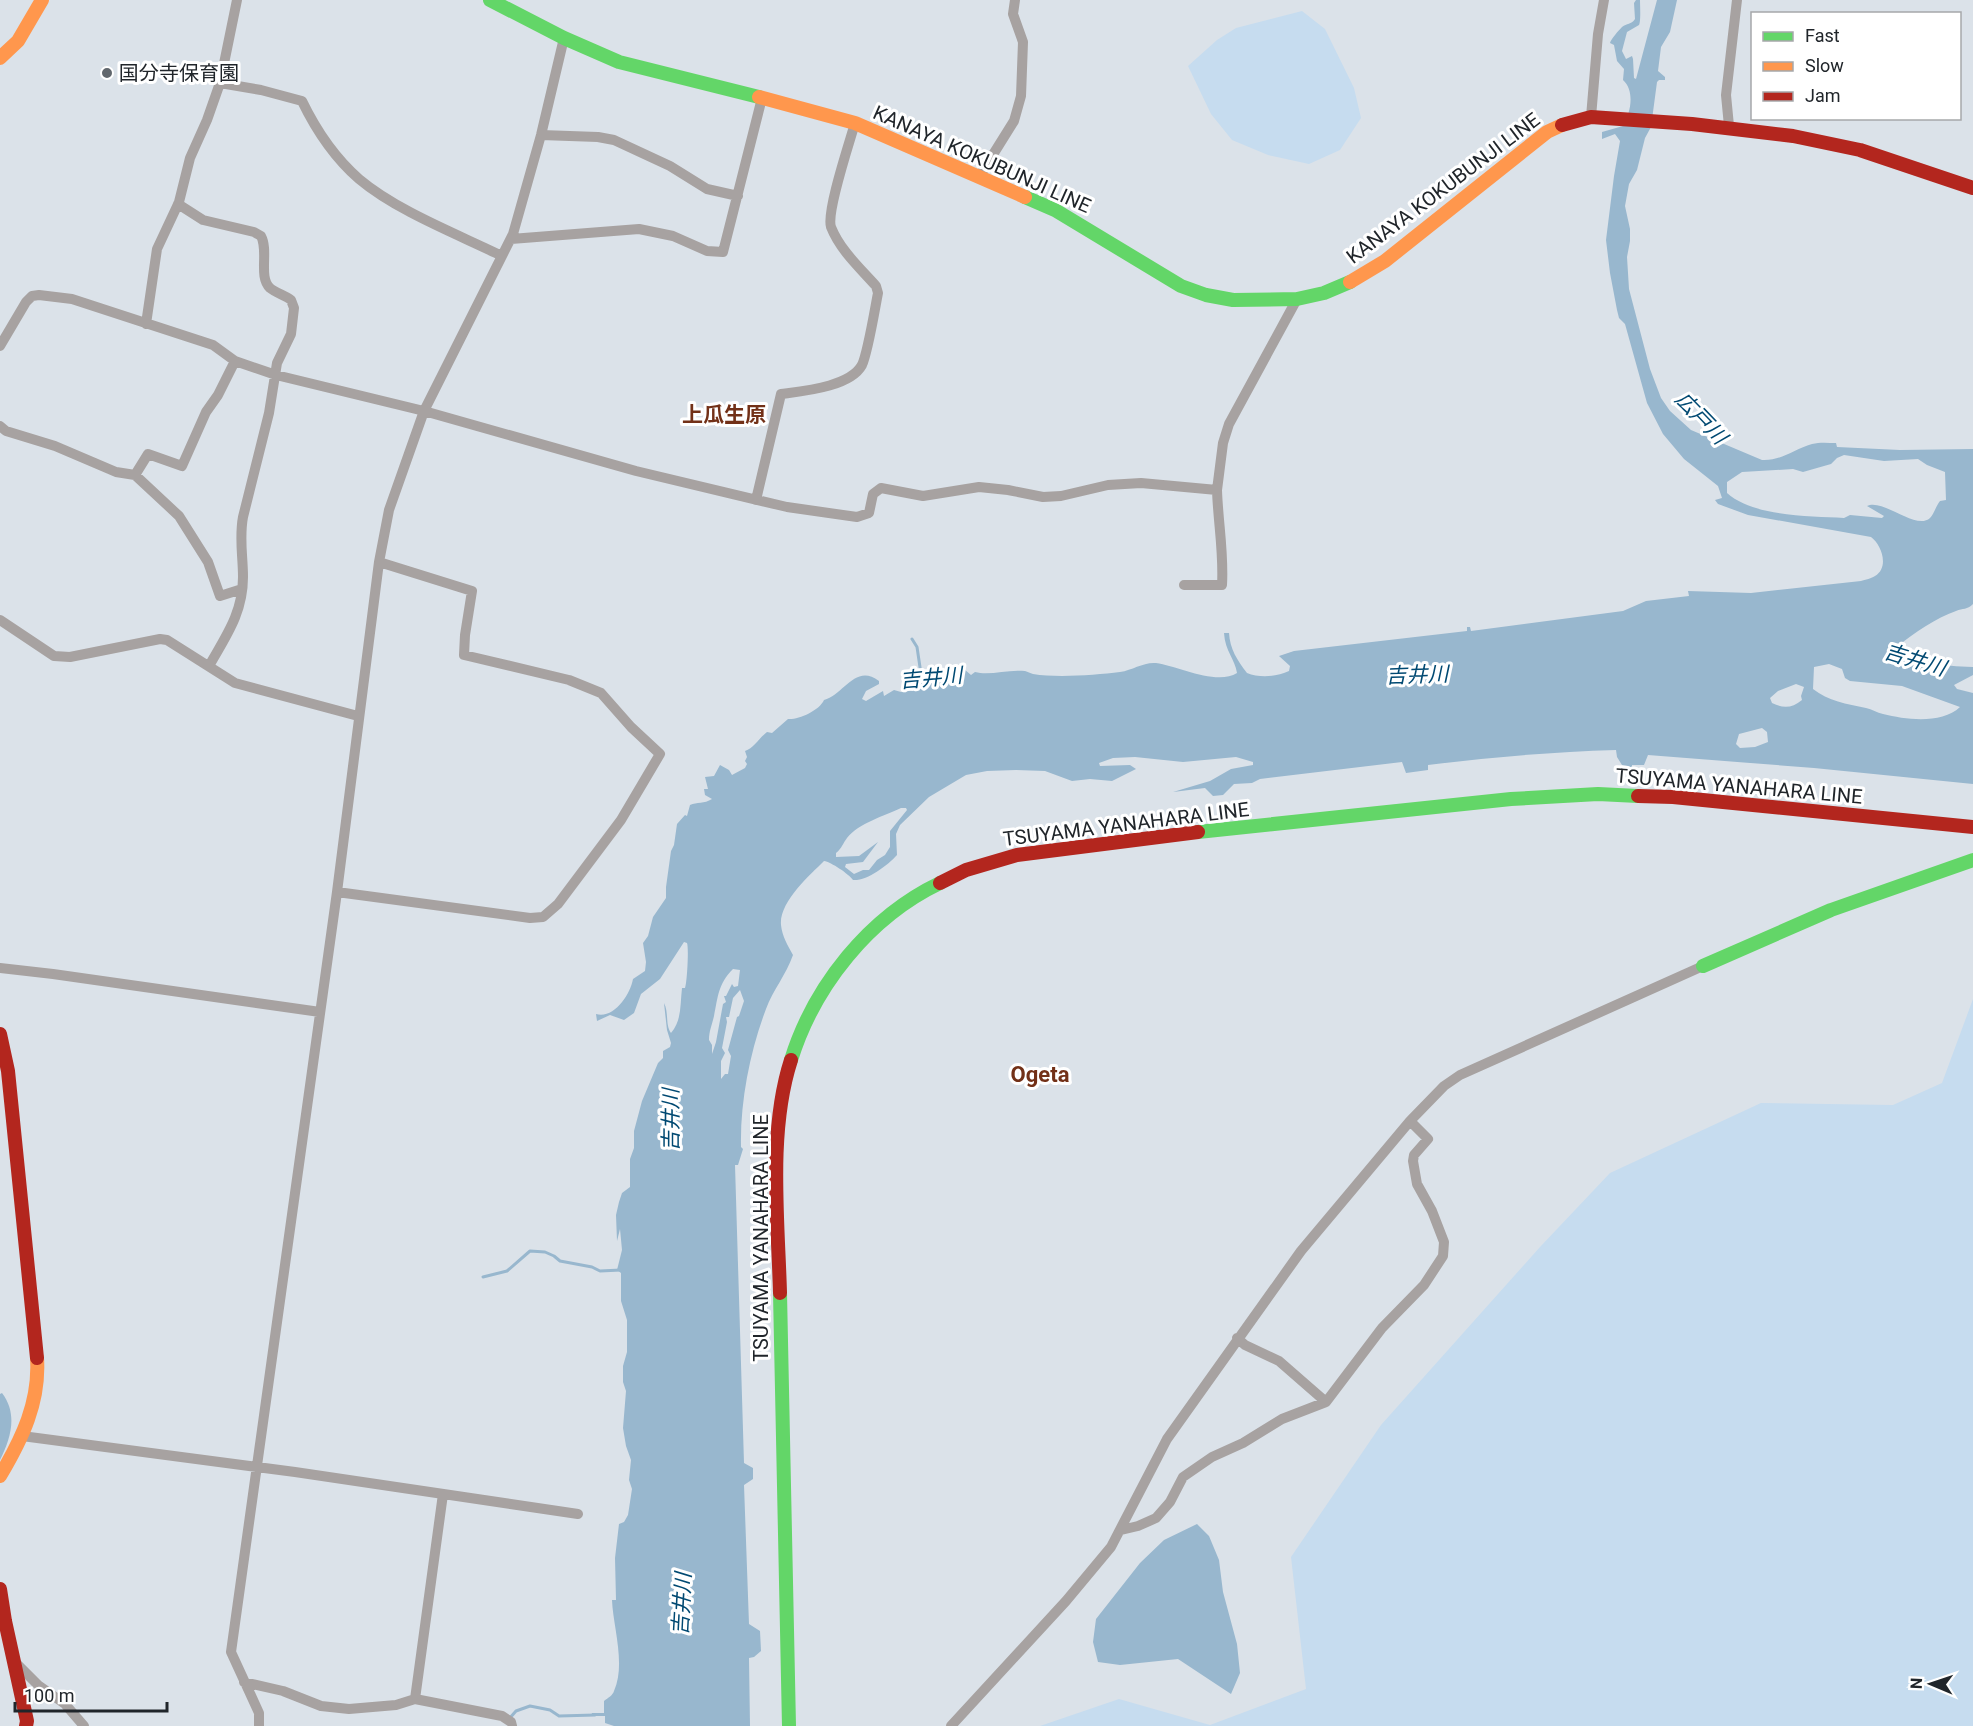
<svg xmlns="http://www.w3.org/2000/svg" width="1973" height="1726" font-family="Roboto,'Noto Sans JP',sans-serif">
	<style>
		.green { fill: #c6dcef }
		.water { fill: #98b7ce; fill-rule: evenodd }
		.lines { fill: none; stroke-linecap: round; stroke-linejoin: round }
		.stream { stroke: #98b7ce; stroke-width: 3 }
		.street { stroke: #a7a2a1; stroke-width: 10 }
		.fast { stroke: #63d668; stroke-width: 14 }
		.slow { stroke: #ff974d; stroke-width: 14 }
		.jam { stroke: #b3261e; stroke-width: 14 }
		.poi-dot { fill: #61676d; stroke: #fff; stroke-width: 2 }
		.labels { text-anchor: middle; stroke-width: 6; stroke-linejoin: round; paint-order: stroke }
		.poi-label { font-size: 20px; fill: #20252a; stroke: #fff; text-anchor: start }
		.street-label { font-size: 20px; fill: #20252a; stroke: #fff }
		.neighbourhood-label { font-size: 21px; font-weight: bold; fill: #723017; stroke: #fff }
		.water-label { font-size: 21px; font-style: italic; fill: #004972; stroke: #fff }
		.quarter-label { font-size: 22px; font-weight: bold; fill: #723017; stroke: #fff }
	</style>
	<rect width="100%" height="100%" fill="#dbe2e9"/>
	<path class="green" d="M 1302,11 L 1325,29 L 1354,88 L 1361,118 L 1340,150 L 1309,164 L 1268,155 L 1232,140 L 1211,114 L 1188,66 L 1217,40 L 1236,28 Z
		M 1973,999 L 1973,1726 L 1040,1726 L 1119,1699 L 1210,1725 L 1306,1689 L 1291,1557 L 1381,1425 L 1540,1247 L 1610,1173 L 1761,1103 L 1893,1105 L 1942,1083 Z"/>
	<path class="water" d="M 1636,0 L 1640,0 C 1640,5 1641,21 1639,25 L 1627,32 L 1622,51 L 1626,59 L 1632,56 L 1633,59 L 1634,78 L 1636,79 L 1657,0 L 1677,0 L 1670,32 L 1661,47 L 1658,71 L 1665,77 L 1665,80 L 1659,80 L 1657,82 L 1651,127 L 1645,138 L 1637,170 L 1629,184 L 1625,206 L 1630,229 L 1630,241 L 1627,257 L 1629,289 L 1650,369 L 1661,398 L 1670,411 L 1691,430 L 1762,460 C 1782,461 1794,449 1812,444 C 1820,442 1828,443 1836,443 L 1837,447 L 1900,450 L 1973,449 L 1973,604 C 1967,610 1963,608 1956,611 C 1936,618 1914,633 1898,646 C 1926,663 1940,666 1973,667 L 1973,675 L 1954,685 L 1957,689 L 1973,693 L 1973,784 L 1814,768 L 1648,755 L 1644,765 L 1632,765 L 1632,775 L 1628,775 L 1628,766 L 1622,765 L 1617,757 L 1616,750 C 1553,752 1491,757 1428,765 L 1428,770 L 1406,773 L 1402,762 L 1260,779 L 1252,783 L 1234,784 L 1223,795 L 1213,796 L 1205,788 L 1173,792 L 1210,781 L 1231,769 L 1253,765 L 1253,762 L 1236,757 L 1183,762 L 1135,757 L 1113,758 L 1099,763 L 1100,766 L 1130,765 L 1136,769 L 1112,781 L 1090,779 L 1072,781 L 1045,771 L 1016,770 L 987,771 L 966,775 L 929,797 L 900,825 L 896,834 L 897,855 C 887,866 867,881 853,880 C 849,874 831,862 824,861 C 810,875 779,902 781,925 C 782,936 788,946 793,955 C 786,975 773,990 766,1009 C 750,1051 740,1102 741,1147 L 743,1149 L 738,1165 L 735,1165 L 744,1463 L 753,1468 L 753,1479 L 744,1485 L 749,1624 L 760,1631 L 761,1651 L 754,1657 L 749,1658 L 750,1726 L 614,1726 L 605,1723 L 605,1716 L 591,1716 L 592,1713 L 604,1713 L 604,1701 C 608,1698 613,1695 614,1691 C 626,1664 613,1627 612,1600 L 616,1600 L 615,1558 L 619,1524 L 624,1522 L 628,1515 L 632,1489 L 629,1480 L 631,1460 L 626,1446 L 623,1428 L 626,1391 L 623,1382 L 623,1366 L 627,1352 L 627,1320 L 621,1301 L 621,1273 L 617,1270 L 622,1250 L 620,1229 L 617,1241 L 616,1215 L 619,1202 L 622,1193 L 630,1187 L 630,1159 L 634,1148 L 634,1131 L 642,1101 L 658,1063 L 663,1058 L 663,1051 L 670,1047 L 671,1043 L 667,1030 L 664,1003 C 669,1012 665,1025 671,1033 C 682,1020 680,1005 682,988 L 685,988 C 687,984 689,948 687,943 L 684,942 L 660,979 L 641,994 L 634,1013 L 624,1020 L 610,1015 L 597,1021 L 596,1014 C 614,1019 630,995 633,979 L 645,971 L 646,962 L 643,943 L 648,936 L 653,917 L 666,898 L 666,887 L 671,851 L 674,845 L 677,824 L 685,815 L 687,816 L 690,805 C 697,802 704,804 712,799 L 705,795 L 704,789 L 708,789 L 705,777 L 714,776 L 720,765 L 729,770 L 732,775 L 745,768 L 747,764 L 745,761 L 747,757 L 745,751 C 754,748 759,738 767,732 L 772,733 L 788,719 C 798,720 819,711 824,700 C 844,695 855,663 879,681 L 879,684 L 866,691 L 862,699 L 866,701 L 883,691 L 884,696 L 894,690 L 901,692 L 906,689 L 913,691 L 913,684 L 920,675 L 920,670 L 926,675 L 935,674 L 936,678 L 943,674 L 941,671 L 942,670 L 964,669 L 971,675 L 975,672 C 990,676 1008,669 1025,671 C 1028,672 1030,673 1033,674 C 1057,678 1096,675 1120,672 C 1133,670 1143,662 1156,663 C 1178,666 1217,686 1237,673 C 1235,659 1225,651 1224,633 L 1229,633 C 1230,649 1237,660 1247,673 C 1259,678 1277,677 1289,671 L 1290,666 L 1279,656 L 1294,651 L 1467,631 L 1467,627 L 1470,627 L 1471,631 L 1623,611 L 1646,601 L 1689,596 L 1688,591 L 1751,593 L 1861,581 C 1865,580 1872,578 1875,576 C 1890,567 1881,544 1871,537 L 1748,515 L 1718,504 L 1715,500 L 1722,498 L 1718,486 L 1684,459 L 1663,434 L 1647,403 L 1625,324 L 1619,318 L 1617,310 L 1610,273 L 1606,240 L 1614,176 L 1620,141 L 1615,134 L 1602,139 L 1602,132 L 1623,126 C 1631,112 1635,91 1623,80 L 1624,69 L 1617,61 L 1614,45 L 1610,43 C 1611,39 1619,30 1622,27 C 1627,23 1631,25 1635,19 L 1634,3 ZM 1844,455 L 1884,461 L 1918,459 L 1927,465 L 1945,472 L 1946,500 L 1940,501 C 1936,506 1934,514 1930,518 C 1916,531 1883,498 1867,506 L 1884,516 L 1882,518 L 1850,515 L 1844,518 C 1810,516 1754,517 1727,493 L 1727,482 L 1742,472 L 1793,469 L 1803,472 L 1831,464 L 1837,458 ZM 1829,664 L 1842,669 L 1845,678 L 1850,681 L 1902,686 L 1960,707 C 1942,724 1907,720 1883,714 C 1877,713 1872,709 1866,708 C 1847,704 1828,701 1813,689 L 1814,667 ZM 1796,684 L 1804,687 L 1801,696 L 1802,700 C 1792,708 1784,709 1772,703 L 1770,698 L 1778,691 ZM 1762,728 L 1767,732 L 1768,742 L 1755,747 L 1740,748 L 1736,744 L 1739,734 ZM 901,808 L 906,808 L 907,810 L 890,831 L 890,847 L 885,855 L 877,860 L 869,870 L 863,870 L 854,874 L 845,867 L 846,864 L 863,862 L 878,842 L 859,856 L 836,857 L 836,853 C 842,848 843,843 847,838 C 859,823 884,816 901,808 ZM 733,969 L 740,970 L 738,986 L 734,987 L 732,984 L 726,996 L 724,996 L 726,1002 L 723,1004 L 716,1042 L 712,1054 L 712,1045 L 709,1040 C 709,1031 712,1025 714,1016 C 718,997 718,984 733,969 ZM 740,990 L 744,1001 L 739,1016 L 737,1017 L 728,1050 L 731,1056 L 728,1074 L 725,1074 L 721,1079 L 721,1061 L 725,1053 L 722,1048 L 727,1022 L 726,1017 L 729,1017 L 733,998 Z
		M 2,1393 C 18,1414 11,1438 0,1460 L 0,1394 Z
		M 1197,1524 L 1209,1536 L 1219,1560 L 1223,1592 L 1237,1644 L 1240,1673 L 1231,1694 L 1178,1659 L 1120,1665 L 1098,1662 L 1093,1642 L 1096,1619 L 1140,1563 L 1164,1540 Z"/>
	<g class="lines">
		<path class="stream" d="M 912,639 L 917,647 L 921,674
			M 483,1277 L 507,1271 L 530,1251 L 545,1252 L 554,1256 L 560,1261 L 592,1267 L 600,1271 L 621,1270
			M 509,1719 L 516,1711 L 530,1706 L 550,1710 L 559,1716 L 595,1715"/>
		<path class="street" d="M 220,83 L 261,90 L 302,101 C 316,130 335,158 359,179 C 397,211 457,234 502,256
			M 1591,117 L 1598,34 L 1604,0
			M 1729,126 L 1726,95 L 1737,0
			M 541,135 L 598,137 L 614,140 L 670,166 L 707,189 L 738,196
			M 979,177 L 1014,121 L 1021,96 L 1023,42 L 1013,14 L 1015,0
			M 178,204 L 203,220 L 254,232 L 261,236 C 269,251 258,277 270,288 C 276,293 284,295 291,300 L 294,308 L 291,334 L 277,363 L 269,413 L 243,517 C 239,538 243,556 243,577 C 243,613 226,636 209,666
			M 511,239 L 639,229 L 673,236 L 707,251 L 723,252 L 762,98
			M 146,324 L 157,249 L 179,202 L 190,158 L 207,120 L 220,83 L 237,0
			M 0,346 L 26,302 L 32,296 L 39,295 L 72,299 L 213,345 L 235,361 L 276,375 L 424,411 L 636,471 L 787,507 L 857,517 L 869,513 L 873,494 L 881,488 L 923,496 L 979,487 L 1008,490 L 1043,497 L 1061,496 L 1108,485 L 1141,483 L 1217,490 L 1223,443 L 1229,424 L 1297,299
			M 0,426 L 6,431 L 55,446 L 116,472 L 135,475 L 179,516 L 208,562 L 220,596 L 242,589
			M 135,475 L 148,454 L 182,466 L 206,412 L 218,395 L 235,361
			M 756,500 L 781,394 C 803,391 850,387 862,365 C 868,352 875,308 878,293 L 876,286 C 860,268 840,250 831,227 C 826,212 850,141 855,123
			M 1184,585 L 1222,585 C 1224,553 1218,522 1217,490
			M 0,620 L 54,656 L 70,657 L 160,639 L 167,640 L 235,683 L 358,716
			M 337,892 L 530,918 L 543,917 L 558,904 L 621,820 L 660,754 L 631,727 L 601,693 L 569,680 L 464,655 L 465,635 L 472,591 L 379,562
			M 0,968 L 53,974 L 320,1012
			M 1237,1338 L 1245,1345 L 1279,1361 L 1326,1402
			M 22,1436 L 295,1472 L 578,1514
			M 1121,1530 L 1138,1526 L 1156,1518 L 1170,1502 L 1183,1477 L 1212,1457 L 1243,1443 L 1282,1419 L 1326,1402 L 1382,1328 L 1424,1285 L 1443,1256 L 1444,1242 L 1432,1211 L 1417,1184 L 1413,1161 L 1414,1155 L 1428,1139 L 1410,1121
			M 14,1661 L 38,1685 L 65,1704 L 84,1726
			M 244,1682 L 283,1691 L 321,1706 L 349,1709 L 396,1705 L 415,1699 L 502,1716 L 511,1722 L 512,1726
			M 415,1699 L 443,1494
			M 259,1726 L 259,1713 L 231,1652 L 337,892 L 379,562 L 389,510 L 424,411 L 513,234 L 541,135 L 564,38
			M 951,1726 L 1066,1601 L 1111,1547 L 1167,1439 L 1301,1251 L 1410,1121 L 1444,1086 L 1460,1075 L 1703,966"/>
		<path class="fast" d="M 490,0 L 564,38 L 619,62 L 759,97
			M 1025,197 L 1055,210 L 1181,286 L 1206,295 L 1233,300 L 1297,299 L 1324,293 L 1350,282
			M 1198,832 L 1511,799 L 1598,794 L 1638,796
			M 1703,966 L 1831,910 L 1973,860
			M 791,1060 C 814,986 869,917 940,883
			M 780,1293 L 789,1726"/>
		<path class="slow" d="M 0,58 L 18,41 L 42,0
			M 759,97 L 855,123 L 1025,197
			M 1350,282 L 1385,261 L 1547,132 L 1562,125
			M 0,1476 C 22,1439 40,1402 37,1358"/>
		<path class="jam" d="M 1562,125 L 1591,117 L 1692,124 L 1793,136 L 1860,150 L 1973,188
			M 1638,796 L 1673,797 L 1973,827
			M 940,883 L 966,870 L 1017,855 L 1198,832
			M 0,1034 L 8,1071 L 37,1358
			M 780,1293 C 778,1219 768,1131 791,1060
			M 0,1589 L 5,1621 L 27,1721 L 26,1726"/>
	</g>
	<circle class="poi-dot" cx="107" cy="73" r="6"/>
	<g class="labels">
		<g class="poi-label">
			<text x="119" y="80">国分寺保育園</text>
		</g>
		<g class="street-label">
			<text transform="translate(982 159) rotate(24)" y="7">KANAYA KOKUBUNJI LINE</text>
			<text transform="translate(1443 188) rotate(-37)" y="7">KANAYA KOKUBUNJI LINE</text>
			<text transform="translate(1739 786) rotate(5)" y="7">TSUYAMA YANAHARA LINE</text>
			<text transform="translate(1126 824) rotate(-7)" y="7">TSUYAMA YANAHARA LINE</text>
			<text transform="translate(761 1238) rotate(-90)" y="7">TSUYAMA YANAHARA LINE</text>
		</g>
		<g class="neighbourhood-label">
			<text x="724" y="422">上瓜生原</text>
		</g>
		<g class="water-label">
			<text transform="translate(1701 418) rotate(46)" y="7">広戸川</text>
			<text transform="translate(1915 660) rotate(17)" y="7">吉井川</text>
			<text transform="translate(1417 675) rotate(-2)" y="7">吉井川</text>
			<text transform="translate(931 678) rotate(-5)" y="7">吉井川</text>
			<text transform="translate(671 1120) rotate(-90)" y="7">吉井川</text>
			<text transform="translate(682 1604) rotate(-87)" y="7">吉井川</text>
		</g>
		<g class="quarter-label">
			<text x="1040" y="1082">Ogeta</text>
		</g>
	</g>
	<rect x="1751" y="12" width="210" height="108" fill="#ffffff" stroke="#a6a8aa" stroke-width="1.5"/>
	<rect x="1763" y="32" width="30" height="9" fill="#63d668" stroke="#a6a8aa" stroke-width="1.5"/>
	<text x="1805" y="42" font-size="18" fill="#20252a">Fast</text>
	<rect x="1763" y="62" width="30" height="9" fill="#ff974d" stroke="#a6a8aa" stroke-width="1.5"/>
	<text x="1805" y="72" font-size="18" fill="#20252a">Slow</text>
	<rect x="1763" y="92" width="30" height="9" fill="#b3261e" stroke="#a6a8aa" stroke-width="1.5"/>
	<text x="1805" y="102" font-size="18" fill="#20252a">Jam</text>
	<g transform="translate(1931 1684) rotate(272)" stroke="#ffffff" stroke-width="4.5" paint-order="stroke">
	<path d="M0-4.5L10 22L0 15L-10 22Z" fill="#20252a"/>
	<text y="-9" font-size="16" font-weight="bold" text-anchor="middle" fill="#20252a">N</text>
	</g>
	<path d="M15 1702v9h152v-9" fill="none" stroke="#20252a" stroke-width="3"/>
	<text x="24" y="1702" font-size="18" fill="#20252a" stroke="#ffffff" stroke-width="4.5" paint-order="stroke">100 m</text>
</svg>
